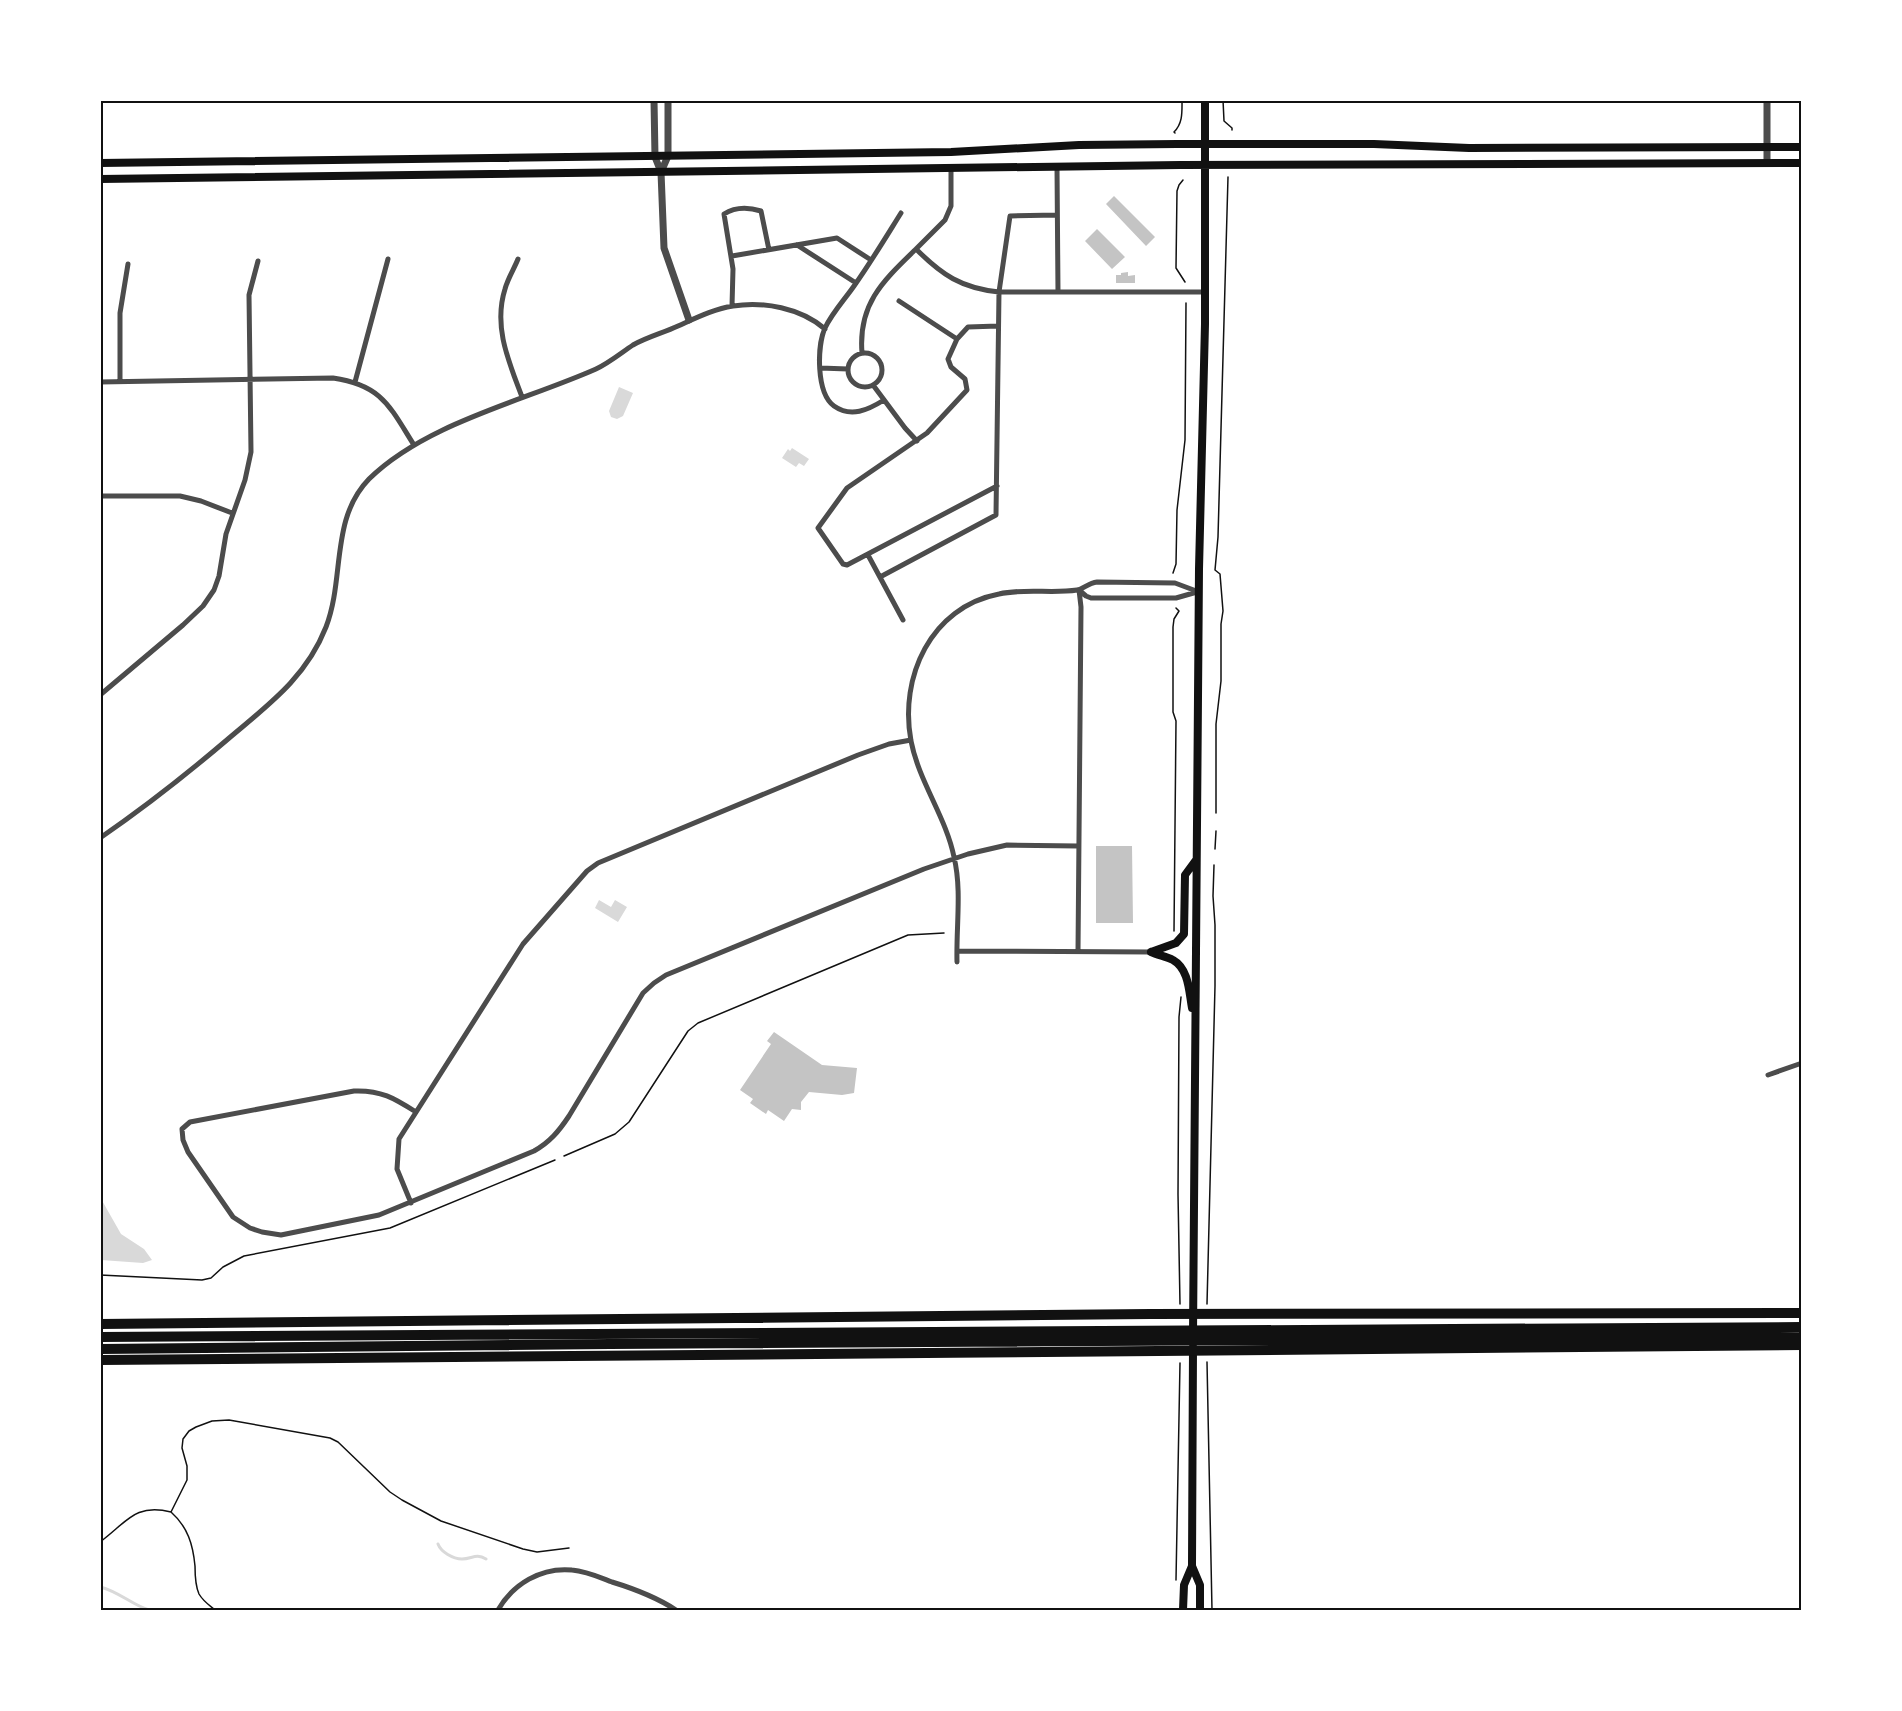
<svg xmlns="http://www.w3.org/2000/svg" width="1902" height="1711" font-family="Merriweather,serif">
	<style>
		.water { fill: #d9d9d9 }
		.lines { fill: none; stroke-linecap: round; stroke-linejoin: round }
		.stream { stroke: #d9d9d9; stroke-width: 3 }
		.building { fill: #c4c4c4 }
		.path { stroke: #111; stroke-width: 1.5 }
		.minor { stroke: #4c4c4c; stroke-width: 5 }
		.tertiary { stroke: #4c4c4c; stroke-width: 7 }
		.secondary { stroke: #111; stroke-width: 8 }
		.motorway { stroke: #111; stroke-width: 10 }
		.neatline { fill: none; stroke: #111; stroke-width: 2 }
	</style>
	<rect width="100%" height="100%" fill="#fff"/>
	<path class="water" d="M 619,387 L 633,393 L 623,416 L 617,419 L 611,417 L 609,411 Z
		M 792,448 L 809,459 L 804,466 L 799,463 L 796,467 L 782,458 L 788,449 L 790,451 Z
		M 599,900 L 611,907 L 615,900 L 627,907 L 618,922 L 595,908 Z
		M 100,1197 L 121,1234 L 144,1249 L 152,1260 L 143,1263 L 101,1260 Z"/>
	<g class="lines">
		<path class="stream" d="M 438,1544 C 441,1552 453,1559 462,1559 C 472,1559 476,1553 486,1559
			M 100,1587 C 118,1591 132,1605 149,1610"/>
	</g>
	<path class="building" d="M 1114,196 L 1155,237 L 1146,246 L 1106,204 Z
		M 1097,229 L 1125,257 L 1112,269 L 1085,241 Z
		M 1128,272 L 1128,276 L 1135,275 L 1135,283 L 1116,283 L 1116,275 L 1121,275 L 1121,273 Z
		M 1096,846 L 1132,846 L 1133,923 L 1096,923 Z
		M 774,1032 L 822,1065 L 857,1068 L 854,1093 L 842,1095 L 809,1092 L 801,1102 L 801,1110 L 792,1109 L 784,1121 L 768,1110 L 766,1114 L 750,1103 L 753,1099 L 740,1090 L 771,1044 L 767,1041 Z"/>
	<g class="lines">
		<path class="path" d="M 1223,100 L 1224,121 L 1232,128 L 1232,130
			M 1175,133 L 1174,132 C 1183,123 1182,112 1182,100
			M 1183,180 L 1179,185 L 1177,191 L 1176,268 L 1185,282
			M 1173,573 L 1176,564 L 1177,510 L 1185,440 L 1186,303
			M 1216,813 L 1216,724 L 1221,681 L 1221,624 L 1223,611 L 1220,574 L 1215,570 L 1218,537 L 1228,177
			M 1215,849 L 1216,831
			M 1174,931 L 1176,721 L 1173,712 L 1173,627 L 1174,619 L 1179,611 L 1176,608
			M 564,1156 L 615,1134 L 629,1122 L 688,1031 L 698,1023 L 908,935 L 944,933
			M 100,1275 L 202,1280 L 211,1278 L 223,1267 L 244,1256 L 390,1228 L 555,1160
			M 1180,1304 L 1178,1194 L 1179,1017 L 1181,997
			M 1207,1304 L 1215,986 L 1215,925 L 1213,896 L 1214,865
			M 1207,1362 L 1212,1610
			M 171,1512 L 187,1480 L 187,1466 L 182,1448 L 183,1439 L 189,1431 L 196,1427 L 212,1421 L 229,1420 L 330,1438 L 338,1442 L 390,1492 L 402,1500 L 441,1521 L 523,1549 L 537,1552 L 569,1548
			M 100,1542 C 127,1522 135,1503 171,1512 C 188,1527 193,1545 195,1566 C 195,1575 195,1585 199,1594 C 203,1601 209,1605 215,1610
			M 1176,1580 L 1180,1363"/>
		<path class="minor" d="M 1057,167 L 1058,292
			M 797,245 L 856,283
			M 916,249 C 942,275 961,288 999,292 L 1205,292
			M 732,256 L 837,238 L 871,260
			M 518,259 C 514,269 508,278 505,289 C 493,327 509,362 522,397
			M 899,301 L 957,339
			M 732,306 L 733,269 L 724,214 C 735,207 748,207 761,211 L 769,250
			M848 370a17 17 0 1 1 34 0a17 17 0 1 1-34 0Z
			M 862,353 C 858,304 883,281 915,250 C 925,240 935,230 945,220 L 951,206 L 951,169
			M 820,368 L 848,369
			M 120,381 L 120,313 L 128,264
			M 100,382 L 333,378 C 382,385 390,407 414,445
			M 355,382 L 388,259
			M 873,385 L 905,428 L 917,441
			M 884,400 C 868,410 851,418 834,406 C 816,393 817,346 825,328 C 832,313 845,299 854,286 C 871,262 886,237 901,213
			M 997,486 L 847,565 L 843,564 L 818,528 L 847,488 L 927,433 L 967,390 L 965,379 L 951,367 L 948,359 L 957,339 L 968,327 L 998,326
			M 100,496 L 180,496 L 201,501 L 232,513
			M 868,555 L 903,620
			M 880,577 L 996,515 L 999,292 L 1010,216 L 1057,215
			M 1079,590 L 1086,596 L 1091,598 L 1176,598 L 1197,592
			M 100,695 L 183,625 L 203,606 L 214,590 L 219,576 L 226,534 L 245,480 L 251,452 L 249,295 L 258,261
			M 100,838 C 145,807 187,774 228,739 C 268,705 306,678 326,627 C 345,578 330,519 369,479 C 426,423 524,401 596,369 C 609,363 621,353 633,345 C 647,337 663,333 678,326 C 696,318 714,309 733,306 C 763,301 801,308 825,329
			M 957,951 L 1151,952
			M 1078,952 L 1081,607 L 1079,590
			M 957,962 C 956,927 962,890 954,857 C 946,817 919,782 911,741 C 899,677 931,607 999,594 C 1025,588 1052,594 1077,590 C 1084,589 1088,583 1097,582 L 1175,583 L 1199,592
			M 1768,1075 L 1802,1063
			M 416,1112 C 394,1098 381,1090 354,1091 L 190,1122 L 182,1129 L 183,1140 L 188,1152 L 233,1217 L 250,1228 L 262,1232 L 281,1235 L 379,1215 L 534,1151 C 550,1142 559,1131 569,1116 L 643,993 L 654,983 L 666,975 L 924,869 L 968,854 L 1007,845 L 1078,846
			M 411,1203 L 397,1169 L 399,1139 L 523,944 L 587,871 L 598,863 L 858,755 L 889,744 L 911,740
			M 498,1610 C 513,1584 541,1567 572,1570 C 586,1571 599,1577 612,1582 C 635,1589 656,1597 676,1610"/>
		<path class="tertiary" d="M 654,100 L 655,157 L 661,172 L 664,248 L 689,320
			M 1767,163 L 1767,100
			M 661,172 L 668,156 L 668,100"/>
		<path class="secondary" d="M 100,163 L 951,152 L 1079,145 L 1177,144 L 1374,144 L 1469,148 L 1802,147
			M 100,179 L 1180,165 L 1802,163
			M 1151,952 L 1176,943 L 1184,934 L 1185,875 L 1196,860
			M 1151,952 C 1158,955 1167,957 1173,960 C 1189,969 1189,992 1192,1008
			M 1193,1335 L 1199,569 L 1205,324 L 1205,100
			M 1192,1566 L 1200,1585 L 1200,1610
			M 1183,1610 L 1184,1585 L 1192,1566 L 1193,1347"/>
		<path class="motorway" d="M 100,1324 L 1150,1314 L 1802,1313
			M 100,1337 L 1802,1327
			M 100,1349 L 610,1344 L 1802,1337
			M 100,1360 C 667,1352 1235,1354 1802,1345"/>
	</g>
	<rect width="1902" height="1711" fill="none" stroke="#ffffff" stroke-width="204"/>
	<rect x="102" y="102" width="1698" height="1507" class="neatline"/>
</svg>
